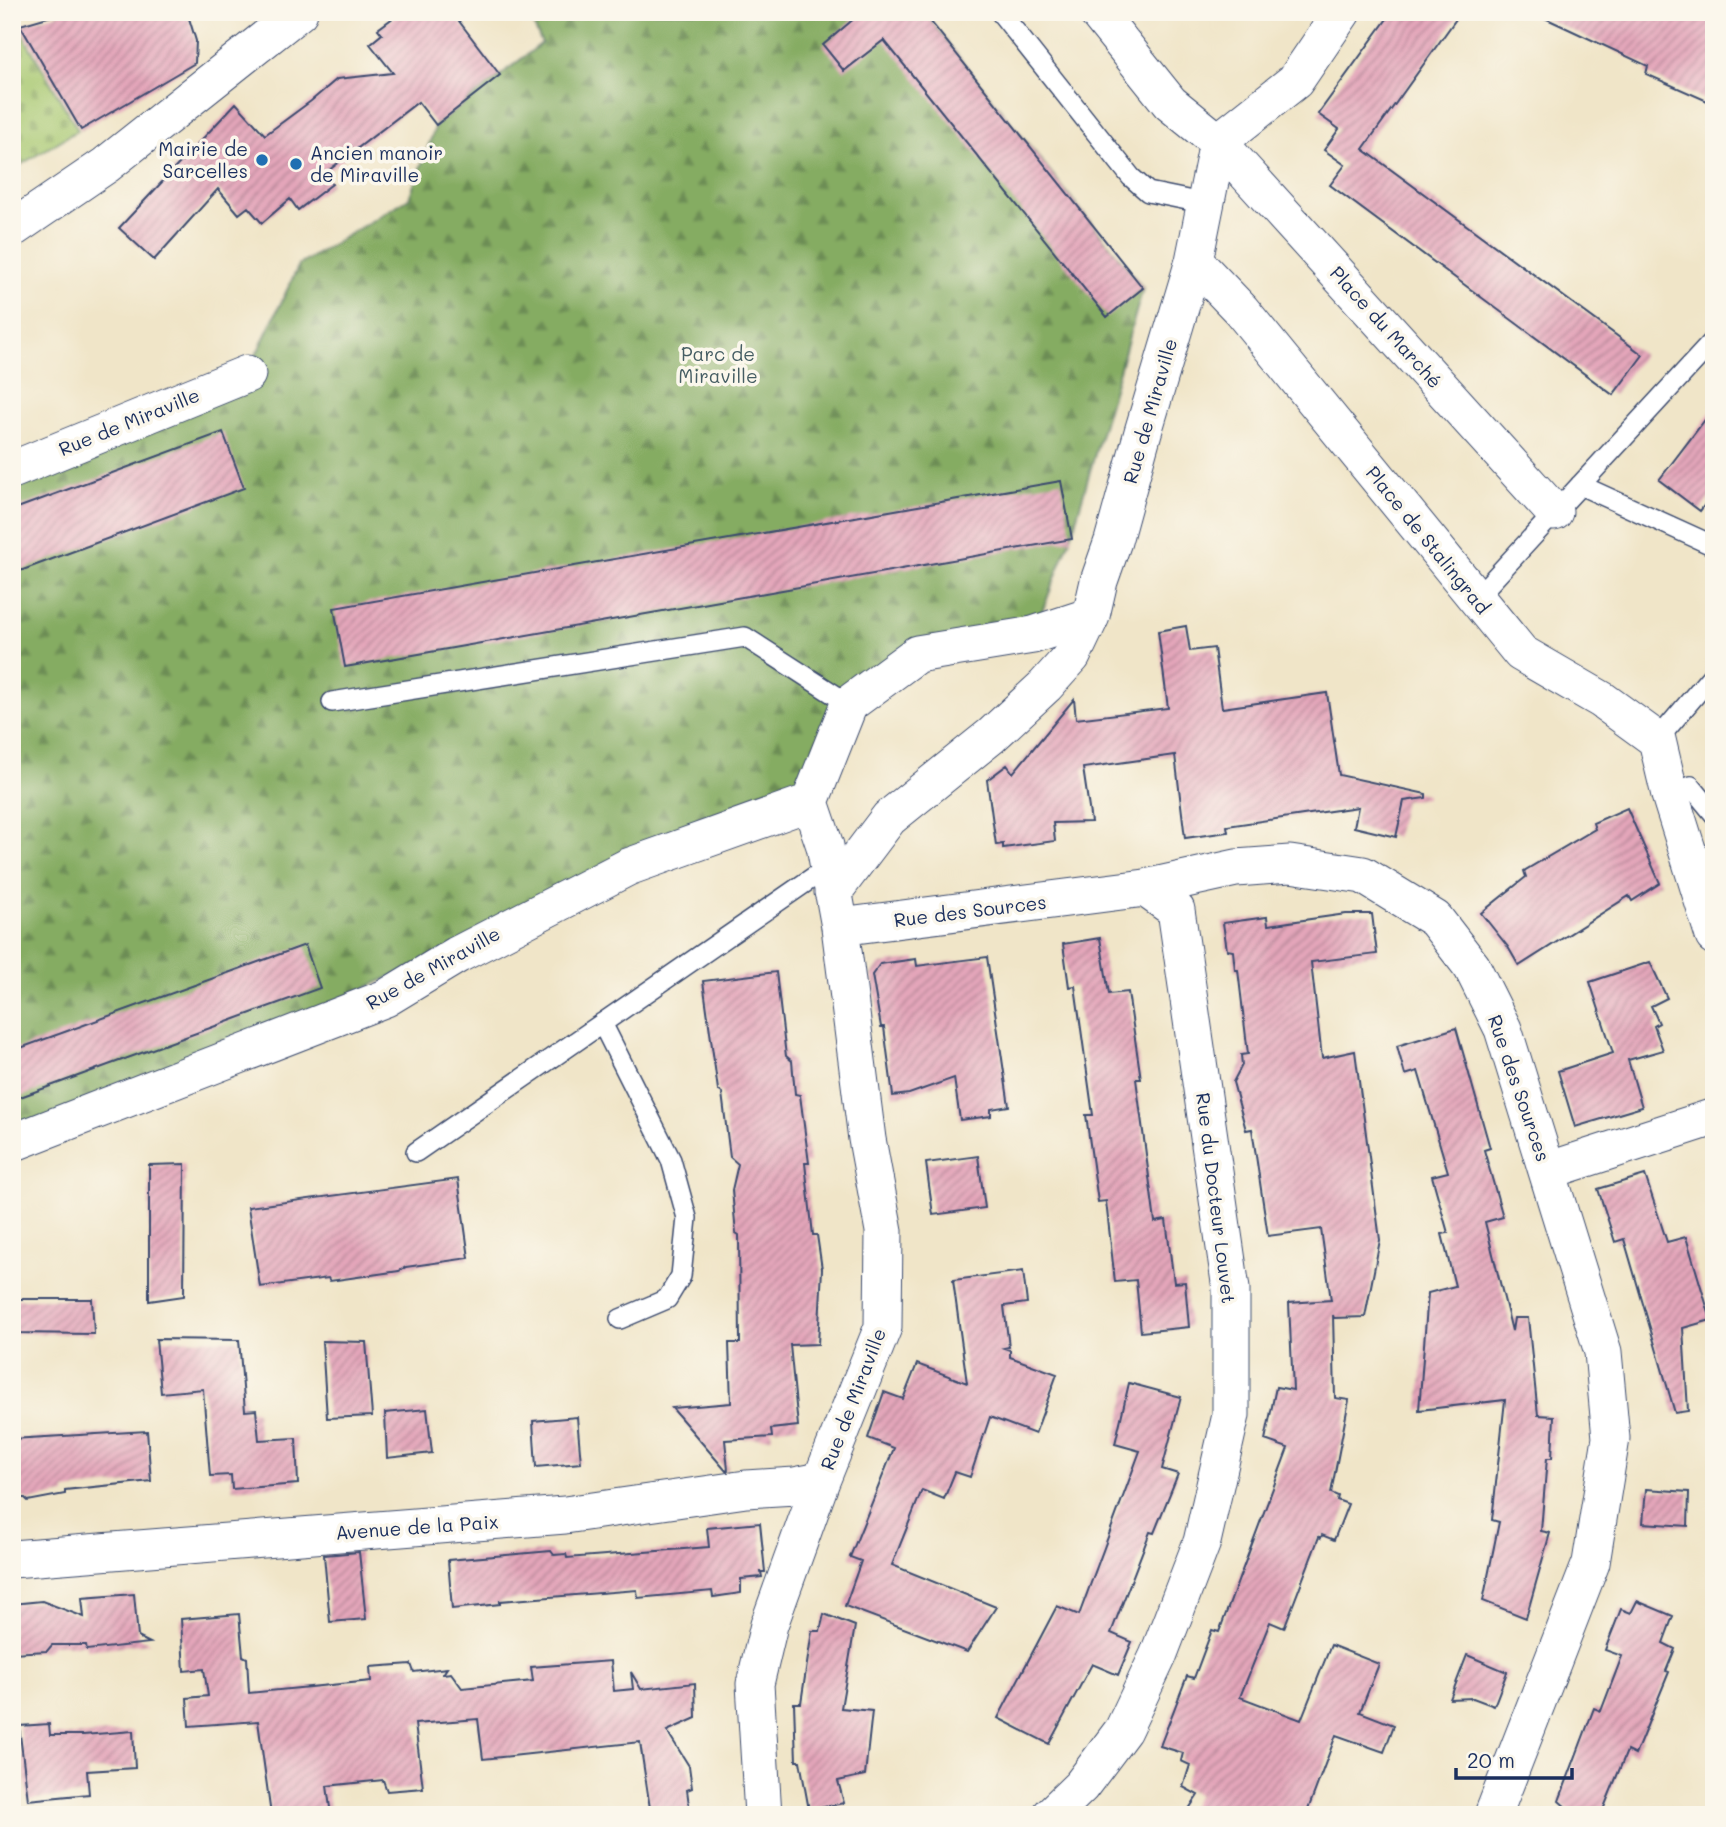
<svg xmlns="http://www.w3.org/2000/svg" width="1726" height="1827" font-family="Mali,sans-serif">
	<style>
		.forest { fill: url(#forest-firs); stroke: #506e60; stroke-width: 2 }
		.cemetery { fill: url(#cemetery-stones); stroke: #617c67; stroke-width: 2 }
		.building { fill: url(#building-hatch) }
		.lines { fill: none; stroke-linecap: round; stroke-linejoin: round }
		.lane-casing { stroke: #3b4a6e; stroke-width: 22 }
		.street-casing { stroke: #3b4a6e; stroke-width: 39 }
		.lane { stroke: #fff; stroke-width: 19 }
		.street { stroke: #fff; stroke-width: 37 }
		.poi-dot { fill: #1f6fb2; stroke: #fbf7ec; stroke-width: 2.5 }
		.labels { text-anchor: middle; stroke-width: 7; stroke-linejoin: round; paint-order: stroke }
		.poi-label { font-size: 19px; fill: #1b2f5e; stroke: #fbf7ec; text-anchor: end }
		.street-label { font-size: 19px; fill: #1b2f5e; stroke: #fbf7ec }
		.park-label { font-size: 19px; fill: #455d63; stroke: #fbf7ec }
	</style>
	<defs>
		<pattern id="forest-firs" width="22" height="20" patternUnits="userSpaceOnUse" patternTransform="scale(1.75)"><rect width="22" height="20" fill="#85ac62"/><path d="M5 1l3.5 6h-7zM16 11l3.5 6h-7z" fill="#6c8c54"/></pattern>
		<pattern id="cemetery-stones" width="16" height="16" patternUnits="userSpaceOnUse" patternTransform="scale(1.75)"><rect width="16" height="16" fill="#a7c870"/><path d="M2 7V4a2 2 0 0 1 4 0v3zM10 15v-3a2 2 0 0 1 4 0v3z" fill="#8fac63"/></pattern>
		<pattern id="building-hatch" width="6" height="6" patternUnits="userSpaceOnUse" patternTransform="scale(1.75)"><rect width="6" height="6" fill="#e4a6ba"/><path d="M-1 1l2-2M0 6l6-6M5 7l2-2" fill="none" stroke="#b8889a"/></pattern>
	</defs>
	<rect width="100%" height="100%" fill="#fbf7ec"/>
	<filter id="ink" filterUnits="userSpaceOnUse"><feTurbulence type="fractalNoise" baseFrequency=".0143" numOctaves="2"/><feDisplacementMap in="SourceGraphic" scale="14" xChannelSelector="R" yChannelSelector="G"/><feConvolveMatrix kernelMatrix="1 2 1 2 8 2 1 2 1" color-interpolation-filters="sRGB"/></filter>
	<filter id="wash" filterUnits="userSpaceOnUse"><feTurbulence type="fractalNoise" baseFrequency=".00686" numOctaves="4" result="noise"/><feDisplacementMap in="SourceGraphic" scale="28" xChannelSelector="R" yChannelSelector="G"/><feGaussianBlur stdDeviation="1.57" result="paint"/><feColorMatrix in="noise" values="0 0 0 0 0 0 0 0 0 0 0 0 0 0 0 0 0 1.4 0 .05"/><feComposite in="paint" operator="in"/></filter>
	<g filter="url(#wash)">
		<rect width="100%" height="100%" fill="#f0e5c8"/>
		<path class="forest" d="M 527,12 L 923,12 L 1143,288 L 1071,537 L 1033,635 L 916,654 L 849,704 L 823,771 L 761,818 L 527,917 L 12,1143 L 12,470 L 247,374 L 299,265 L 409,198 L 436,125 L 542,43 Z"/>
		<path class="cemetery" d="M 12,30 L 20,30 L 78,130 L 12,170 Z"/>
		<g id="blocks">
			<path class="building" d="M 65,12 L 187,12 L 196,41 L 195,63 L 81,130 L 20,25 Z
				M 401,12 L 452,12 L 500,75 L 436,125 L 418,102 L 324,174 L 332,184 L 298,210 L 290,199 L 262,223 L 248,207 L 239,214 L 218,189 L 154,260 L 119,228 L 236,103 L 265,135 L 311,101 L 337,79 L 393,73 L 370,44 L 382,34 L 378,29 Z
				M 862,12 L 923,12 L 1143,288 L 1107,317 L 884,40 L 844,71 L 823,45 Z
				M 1392,12 L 1461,12 L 1363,149 L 1643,355 L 1613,395 L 1330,185 L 1345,165 L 1324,150 L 1339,129 L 1318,114 Z
				M 1532,12 L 1714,12 L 1714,104 L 1646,74 L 1648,66 Z
				M 1714,408 L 1714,492 L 1700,511 L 1659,480 Z
				M 223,432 L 244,488 L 12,574 L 12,510 Z
				M 1061,481 L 1072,539 L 345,667 L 334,608 Z
				M 1186,626 L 1190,651 L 1214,648 L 1222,708 L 1327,693 L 1339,775 L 1426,794 L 1426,798 L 1404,801 L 1396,837 L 1354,827 L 1358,807 L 1227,826 L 1228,832 L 1185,838 L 1175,755 L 1083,768 L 1091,822 L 1053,823 L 1055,841 L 1003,848 L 1003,844 L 996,845 L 987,780 L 1007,765 L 1013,773 L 1074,699 L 1076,719 L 1168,708 L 1158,631 Z
				M 1627,808 L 1660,883 L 1632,901 L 1629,896 L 1519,966 L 1508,947 L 1481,913 L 1526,877 L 1524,871 L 1595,829 L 1593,823 Z
				M 1346,914 L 1372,914 L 1377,954 L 1311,962 L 1322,1058 L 1355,1051 L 1380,1240 L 1365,1317 L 1334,1318 L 1333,1315 L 1335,1398 L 1349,1400 L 1331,1493 L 1338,1496 L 1337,1500 L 1348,1504 L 1334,1540 L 1322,1535 L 1321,1538 L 1319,1537 L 1284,1628 L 1270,1622 L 1240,1697 L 1301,1720 L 1331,1645 L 1379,1664 L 1360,1712 L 1394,1725 L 1384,1752 L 1336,1735 L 1306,1815 L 1185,1815 L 1198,1795 L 1183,1787 L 1190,1765 L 1181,1761 L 1183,1753 L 1160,1746 L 1187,1676 L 1194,1678 L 1212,1630 L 1219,1632 L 1288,1448 L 1265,1440 L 1276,1387 L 1293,1390 L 1289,1303 L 1331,1300 L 1321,1229 L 1268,1236 L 1252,1129 L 1246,1130 L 1233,1082 L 1242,1065 L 1241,1055 L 1248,1054 L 1238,970 L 1235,970 L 1233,951 L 1227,950 L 1223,923 L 1267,917 L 1268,925 Z
				M 1100,938 L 1109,994 L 1128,992 L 1141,1079 L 1136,1079 L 1155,1222 L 1166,1220 L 1174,1283 L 1185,1282 L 1189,1327 L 1141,1332 L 1136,1280 L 1115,1282 L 1106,1201 L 1098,1202 L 1086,1115 L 1093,1115 L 1075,986 L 1069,987 L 1063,944 Z
				M 305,945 L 320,988 L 12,1100 L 12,1051 Z
				M 987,957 L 1009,1106 L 991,1109 L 991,1116 L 960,1120 L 954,1078 L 909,1094 L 893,1096 L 884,1027 L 881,1027 L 872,975 L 880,964 L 916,959 L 917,966 Z
				M 1650,962 L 1667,998 L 1651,1006 L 1659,1023 L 1654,1026 L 1663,1050 L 1628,1060 L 1642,1107 L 1575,1127 L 1558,1071 L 1613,1053 L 1590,982 Z
				M 776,972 L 786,1056 L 792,1061 L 795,1094 L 800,1095 L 809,1163 L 805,1163 L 813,1235 L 817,1235 L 822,1269 L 818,1344 L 790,1345 L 798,1426 L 771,1429 L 772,1437 L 725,1440 L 728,1470 L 726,1471 L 672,1408 L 731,1403 L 729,1343 L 740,1343 L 739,1235 L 736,1233 L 732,1190 L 738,1164 L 730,1157 L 722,1093 L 718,1090 L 703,981 Z
				M 1456,1028 L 1490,1148 L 1484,1150 L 1503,1217 L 1485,1222 L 1512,1331 L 1514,1318 L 1528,1318 L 1538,1415 L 1554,1416 L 1552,1458 L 1547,1458 L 1541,1531 L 1550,1533 L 1526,1618 L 1483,1601 L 1499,1522 L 1492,1520 L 1505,1400 L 1419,1410 L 1428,1293 L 1455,1286 L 1442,1234 L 1448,1233 L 1432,1176 L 1448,1172 L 1418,1071 L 1405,1075 L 1397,1046 Z
				M 978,1156 L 985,1208 L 933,1215 L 926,1163 Z
				M 185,1164 L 184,1296 L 149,1301 L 149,1165 Z
				M 1645,1175 L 1667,1242 L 1686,1237 L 1711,1320 L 1683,1328 L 1688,1411 L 1675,1413 L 1624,1239 L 1615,1242 L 1598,1189 Z
				M 458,1179 L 469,1258 L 406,1267 L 399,1271 L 330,1281 L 328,1278 L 260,1287 L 248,1207 Z
				M 1023,1271 L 1027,1303 L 1004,1306 L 1009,1347 L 1004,1348 L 1010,1350 L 1010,1357 L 1057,1374 L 1035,1434 L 990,1417 L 970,1477 L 955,1472 L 944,1499 L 922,1490 L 892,1565 L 996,1607 L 967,1652 L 845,1606 L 861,1561 L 850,1557 L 894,1448 L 868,1438 L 884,1392 L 903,1399 L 917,1364 L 967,1383 L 953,1280 Z
				M 12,1299 L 92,1299 L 94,1334 L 12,1333 Z
				M 156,1339 L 239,1340 L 245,1411 L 256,1410 L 259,1440 L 296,1438 L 298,1484 L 232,1489 L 231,1475 L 210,1476 L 203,1389 L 161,1393 Z
				M 322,1341 L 366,1342 L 372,1416 L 327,1418 Z
				M 1129,1383 L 1181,1397 L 1162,1469 L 1178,1474 L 1154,1533 L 1150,1532 L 1111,1633 L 1132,1642 L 1118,1675 L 1092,1664 L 1049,1744 L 998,1718 L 1057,1606 L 1079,1615 L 1140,1451 L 1115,1444 Z
				M 427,1409 L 432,1453 L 387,1458 L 385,1413 Z
				M 577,1417 L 581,1463 L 536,1467 L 533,1421 Z
				M 147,1431 L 151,1481 L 65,1490 L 65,1494 L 28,1501 L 25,1498 L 12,1498 L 12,1439 Z
				M 1646,1489 L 1689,1492 L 1688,1526 L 1643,1523 Z
				M 760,1523 L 765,1572 L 761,1572 L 762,1577 L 741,1579 L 741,1593 L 713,1597 L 712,1591 L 638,1598 L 637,1590 L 500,1601 L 500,1604 L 452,1609 L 448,1560 L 551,1551 L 554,1555 L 566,1554 L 567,1558 L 709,1547 L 707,1528 Z
				M 359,1552 L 366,1619 L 330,1622 L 324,1555 Z
				M 134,1594 L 138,1637 L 150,1643 L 87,1650 L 86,1645 L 52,1645 L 47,1651 L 12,1653 L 12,1604 L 42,1601 L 84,1617 L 82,1598 Z
				M 1637,1601 L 1673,1616 L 1663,1643 L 1675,1649 L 1666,1671 L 1669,1672 L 1635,1755 L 1627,1751 L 1601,1815 L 1575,1815 L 1559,1801 L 1594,1708 L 1601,1711 L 1622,1656 L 1605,1650 L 1621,1609 L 1631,1613 Z
				M 239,1614 L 243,1656 L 247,1658 L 249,1693 L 371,1681 L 370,1667 L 411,1664 L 414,1672 L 447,1668 L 443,1674 L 451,1673 L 462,1688 L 533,1681 L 531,1667 L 611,1661 L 614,1691 L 633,1689 L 631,1672 L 641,1689 L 695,1683 L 696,1718 L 667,1731 L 689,1766 L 692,1788 L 687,1790 L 690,1812 L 651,1815 L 640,1742 L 483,1759 L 478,1719 L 415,1724 L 423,1788 L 387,1791 L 383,1780 L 327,1786 L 331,1815 L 271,1815 L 258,1721 L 189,1726 L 187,1698 L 208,1696 L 204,1669 L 184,1671 L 181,1619 Z
				M 824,1614 L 855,1626 L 841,1708 L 872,1711 L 865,1775 L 838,1781 L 844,1803 L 809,1810 L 800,1761 L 796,1761 L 794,1703 L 801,1703 L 812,1631 L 820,1631 Z
				M 1467,1655 L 1507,1672 L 1494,1706 L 1473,1698 L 1450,1699 Z
				M 49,1724 L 50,1735 L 83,1735 L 133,1731 L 135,1768 L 87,1771 L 89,1794 L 28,1800 L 19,1726 Z"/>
		</g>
	</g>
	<g filter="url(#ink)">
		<use href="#blocks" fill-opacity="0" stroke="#3b4a6e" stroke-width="2"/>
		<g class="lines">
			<g class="lane-casing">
				<path id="lane" d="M 1000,12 L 1131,177 L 1148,192 L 1207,204
					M 1580,485 L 1714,546
					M 1476,598 L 1714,340
					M 332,702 L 745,637 L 849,704
					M 1657,740 L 1714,673
					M 1670,795 L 1691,786 L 1714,814
					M 602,1023 L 671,1160 L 687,1218 L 681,1276 L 667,1299 L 620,1319
					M 416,1152 L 828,867"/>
			</g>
			<g class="street-casing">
				<path id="street" d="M 1097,12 L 1170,103 L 1218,142 L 1554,512
					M 1218,142 L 1295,81 L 1342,12
					M 12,229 L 106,165 L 299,12
					M 1194,261 L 1241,310 L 1521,653 L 1602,700 L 1657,740 L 1670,795 L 1714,936
					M 12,470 L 247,374
					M 833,892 L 889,818 L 991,736 L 1045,686 L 1072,656 L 1091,616 L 1099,581 L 1113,541 L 1143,432 L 1194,261 L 1218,142
					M 840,927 L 1145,888 L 1236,868 L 1290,864 L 1363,875 L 1435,919 L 1472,967 L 1503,1029 L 1603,1352 L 1611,1438 L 1591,1563 L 1493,1815
					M 12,1143 L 386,998 L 457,955 L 628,867 L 810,802
					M 1547,1171 L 1714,1117
					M 12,1559 L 565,1515 L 746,1489 L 795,1486 L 821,1481
					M 763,1815 L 755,1684 L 769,1625 L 821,1481 L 883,1327 L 884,1231 L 867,1139 L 840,927 L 825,846 L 810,802 L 849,704 L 917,654 L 1033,635 L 1091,616
					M 1051,1815 L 1081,1786 L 1123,1730 L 1158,1656 L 1202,1542 L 1231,1415 L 1231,1289 L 1176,910 L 1145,888"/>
			</g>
			<use href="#lane" class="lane"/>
			<use href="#street" class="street"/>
		</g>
	</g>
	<g class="poi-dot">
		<circle cx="262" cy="160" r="7"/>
		<circle cx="296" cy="164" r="7"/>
	</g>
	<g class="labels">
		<g class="poi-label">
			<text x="248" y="156">Mairie de<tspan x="248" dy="22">Sarcelles</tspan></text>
			<text x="310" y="160" text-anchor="start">Ancien manoir<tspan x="310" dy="22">de Miraville</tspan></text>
		</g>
		<g class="street-label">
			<text transform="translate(1386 327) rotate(48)" y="7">Place du Marché</text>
			<text transform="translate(1150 411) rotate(-74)" y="7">Rue de Miraville</text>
			<text transform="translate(129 422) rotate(-22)" y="7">Rue de Miraville</text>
			<text transform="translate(1428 540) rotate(51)" y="7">Place de Stalingrad</text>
			<text transform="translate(970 911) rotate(-7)" y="7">Rue des Sources</text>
			<text transform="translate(433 968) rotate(-29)" y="7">Rue de Miraville</text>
			<text transform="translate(1519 1088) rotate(71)" y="7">Rue des Sources</text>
			<text transform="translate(1216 1198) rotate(83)" y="7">Rue du Docteur Louvet</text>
			<text transform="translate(853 1399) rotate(-69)" y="7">Rue de Miraville</text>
			<text transform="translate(417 1527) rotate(-4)" y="7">Avenue de la Paix</text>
		</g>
		<g class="park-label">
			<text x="718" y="361">Parc de<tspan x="718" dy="22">Miraville</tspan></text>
		</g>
	</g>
	<rect width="1726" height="1827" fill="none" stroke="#fbf7ec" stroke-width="42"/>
	<path d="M1456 1768v10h116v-10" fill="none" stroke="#1b2f5e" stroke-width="3.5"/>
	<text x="1467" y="1768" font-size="21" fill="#1b2f5e" stroke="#fbf7ec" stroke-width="5" paint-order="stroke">20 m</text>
</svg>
